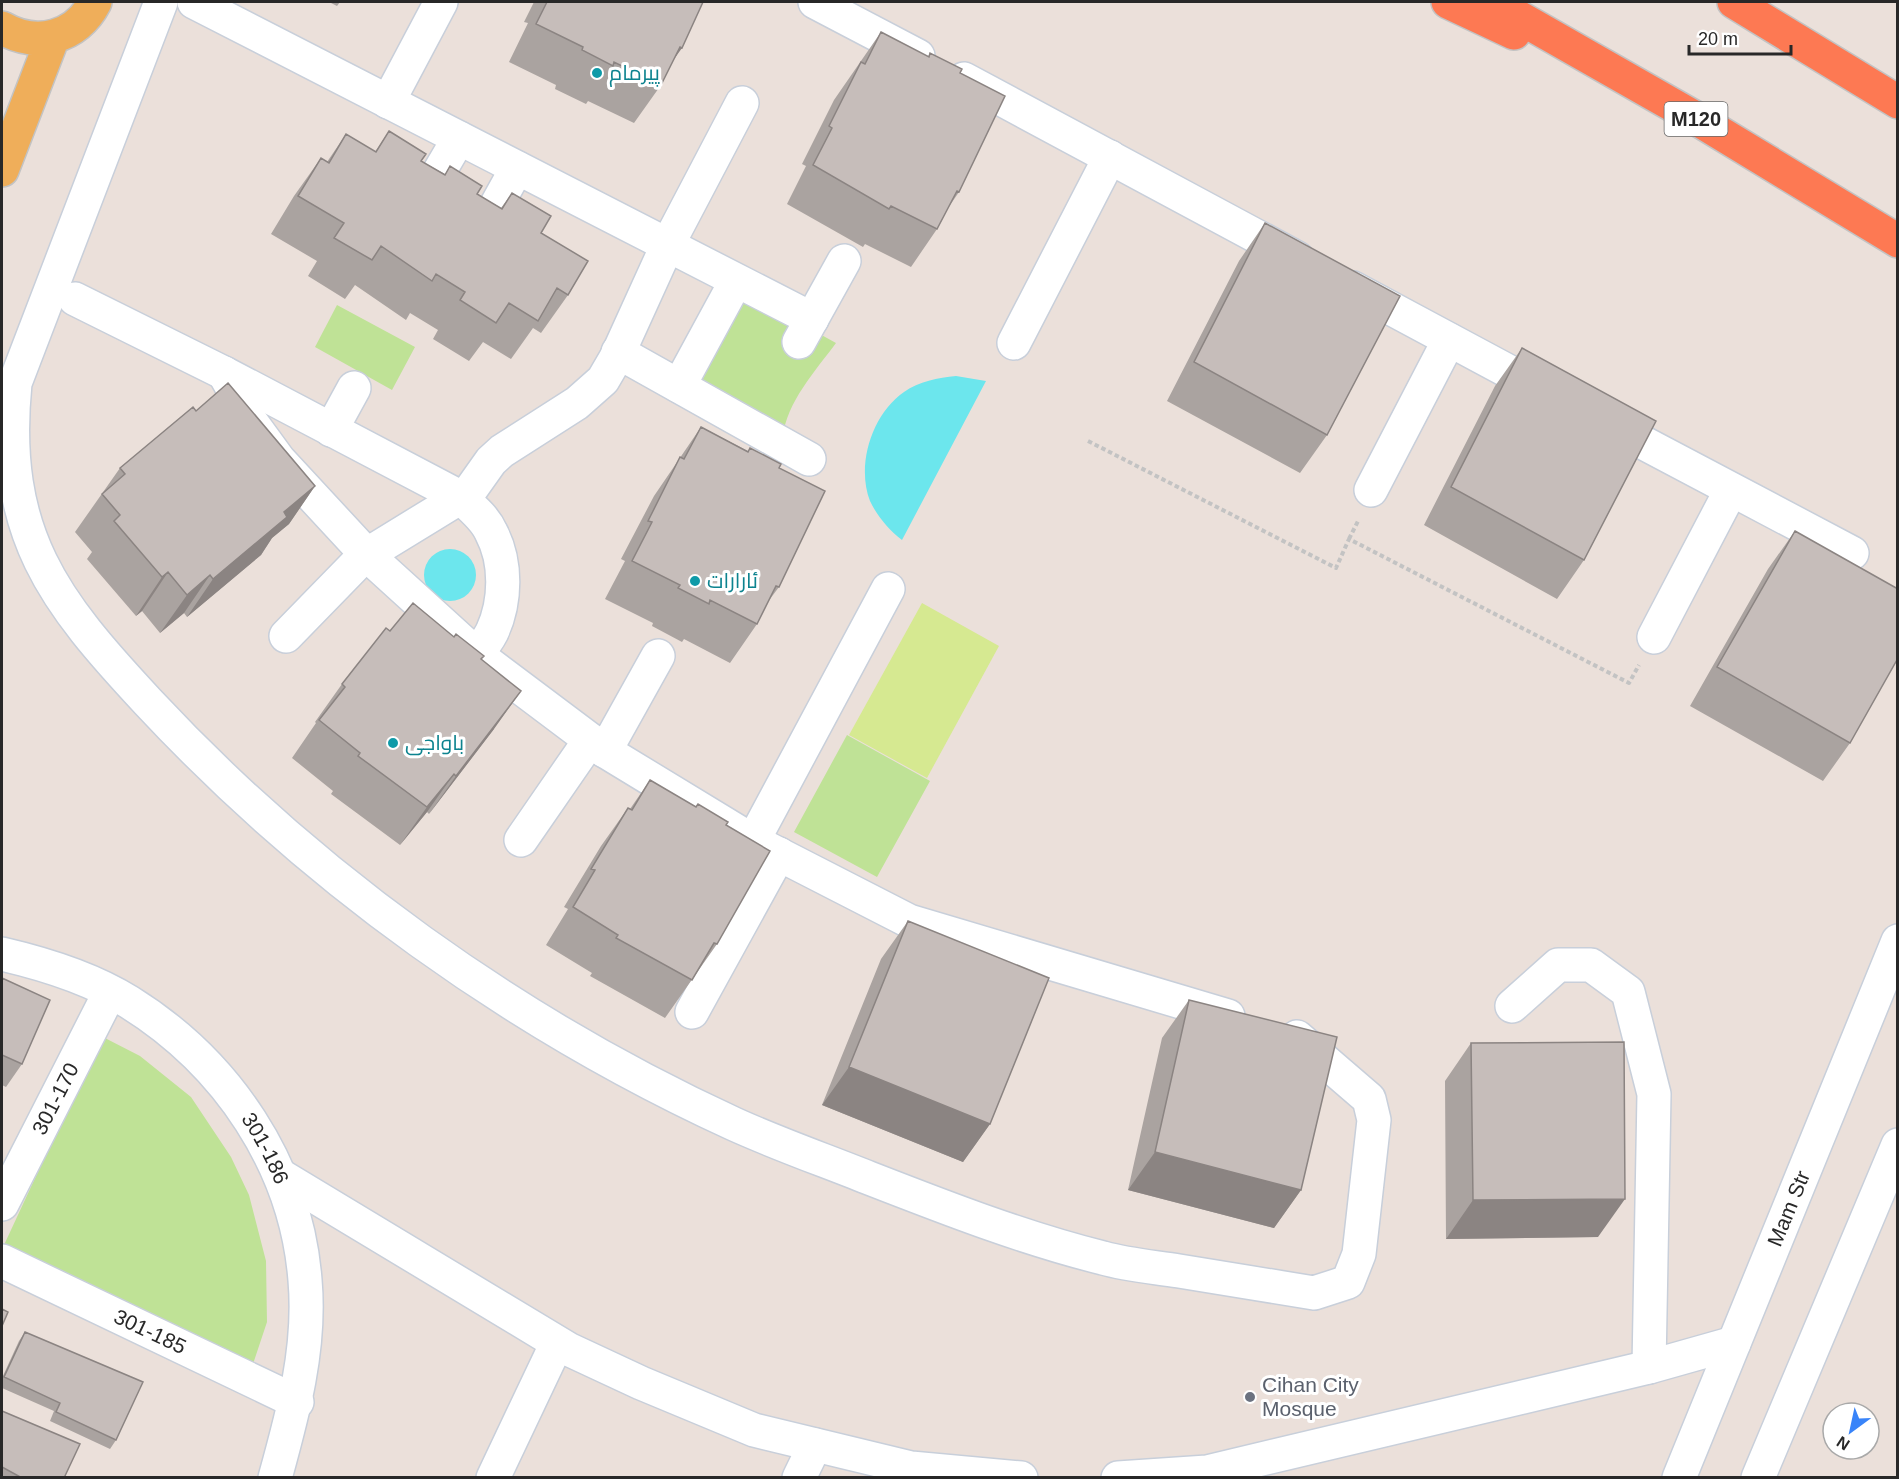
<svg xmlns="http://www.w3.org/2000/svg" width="1899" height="1479" font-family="Arial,Cairo,sans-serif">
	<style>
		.green { fill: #bfe296 }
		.pitch { fill: #d6e991 }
		.water { fill: #6ce6ed }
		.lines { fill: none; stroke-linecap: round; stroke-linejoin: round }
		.minor-casing { stroke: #c8cfda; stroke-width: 36 }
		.major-casing { stroke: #c3c3c3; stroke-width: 36 }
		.highway-casing { stroke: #c3c3c3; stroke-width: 36 }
		.path { stroke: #c3c3c3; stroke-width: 4; stroke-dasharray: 4.5 3; stroke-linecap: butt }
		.minor { stroke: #fff; stroke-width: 33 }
		.major { stroke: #efae5a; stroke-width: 33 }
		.highway { stroke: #fd7953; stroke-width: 33 }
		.wall { fill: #aaa3a0 }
		.shaded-wall { fill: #8b8482 }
		.building { fill: #c6bdba; stroke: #8b8482; stroke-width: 1.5 }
		.culture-dot { fill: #0f9aa8; stroke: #fff; stroke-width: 2 }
		.worship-dot { fill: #6b7280; stroke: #fff; stroke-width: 2 }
		.labels { text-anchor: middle; stroke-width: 6; stroke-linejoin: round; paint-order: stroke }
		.shield { fill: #fff; stroke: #686868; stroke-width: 1.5 }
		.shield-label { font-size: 20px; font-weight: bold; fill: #282828 }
		.culture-label { font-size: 21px; fill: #0d838f; stroke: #fff; text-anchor: start }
		.street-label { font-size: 21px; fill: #282828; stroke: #fff }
		.worship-label { font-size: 21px; fill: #5b616d; stroke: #fff; text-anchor: start }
	</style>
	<rect width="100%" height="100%" fill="#ebe0da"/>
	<path class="green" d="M 736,288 L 836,343 C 816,370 786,403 783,437 L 687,382 Z
		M 337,305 L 415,347 L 392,390 L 315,347 Z
		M 847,735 L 930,781 L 877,877 L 794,832 Z
		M 101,1036 L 140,1056 L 191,1097 L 231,1157 L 249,1195 L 266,1261 L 267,1322 L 253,1364 L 4,1245 Z"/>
	<path class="pitch" d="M 922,603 L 999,646 L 927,778 L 849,735 Z"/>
	<path class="water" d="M 956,376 L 986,381 L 902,540 C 889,530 877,516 870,501 C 856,465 872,414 904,392 C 919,381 938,378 956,376 Z
		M424 575a26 26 0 1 1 52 0a26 26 0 1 1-52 0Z"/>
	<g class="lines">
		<g class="minor-casing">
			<g id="minor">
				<path d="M 161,2 L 15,383 C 0,534 54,601 148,702 C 312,878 516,1024 734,1124 C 778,1144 824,1160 869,1178 C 946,1208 1023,1238 1103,1258 C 1128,1265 1154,1267 1179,1271 C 1224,1278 1269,1286 1314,1293 L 1348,1282 L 1359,1254 L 1374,1120 L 1369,1099 L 1297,1037"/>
				<path d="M 194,2 L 812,319"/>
				<path d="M 815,2 L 918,56"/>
				<path d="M 964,79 L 1297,258"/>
				<path d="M 388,102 L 441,2"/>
				<path d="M 425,196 L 459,138"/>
				<path d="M 486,224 L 517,168"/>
				<path d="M 1353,288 L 1545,391"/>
				<path d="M 75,299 L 224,373 L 460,497 C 471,507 485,518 491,532 C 507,562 506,602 492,632 C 485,646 473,658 464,670"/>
				<path d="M 799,342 L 844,261"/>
				<path d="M 1014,343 L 1110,157"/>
				<path d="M 618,352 L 809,459"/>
				<path d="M 224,373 L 252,423 L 279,460 L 367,555 L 476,654 L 605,751 L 753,841 L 909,921 L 1228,1016"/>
				<path d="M 679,386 L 736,281"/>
				<path d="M 1604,422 L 1852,553"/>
				<path d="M 331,430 L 354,388"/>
				<path d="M 1371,490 L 1449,340"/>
				<path d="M 286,636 L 363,557 L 469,492 L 491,461 L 502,451 L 577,403 L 603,380 L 617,356 L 667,246 L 742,103"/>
				<path d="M 1654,637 L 1731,490"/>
				<path d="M 605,751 L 658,656"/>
				<path d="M 521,840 L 590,740"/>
				<path d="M 753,841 L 888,589"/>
				<path id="s1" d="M 2,954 C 45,964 91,978 129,1002 C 227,1063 296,1165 305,1280 C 311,1348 293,1413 275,1478"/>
				<path d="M 1512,1006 L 1558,965 L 1591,965 L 1628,992 L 1654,1094 L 1649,1367"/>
				<path d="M 692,1012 L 779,854"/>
				<path d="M 281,1176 L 568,1349 L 641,1383 L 754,1430 L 911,1468 L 1021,1478"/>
				<path id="s2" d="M 2,1204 L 110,992"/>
				<path id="s3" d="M 2,1261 L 297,1402"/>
				<path d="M 493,1478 L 557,1343"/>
				<path d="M 799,1478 L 815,1445"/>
				<path d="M 1118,1478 L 1207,1472 L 1649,1367 L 1734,1343"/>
				<path id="s4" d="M 1679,1478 L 1898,941"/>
				<path d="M 1758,1478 L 1898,1145"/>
			</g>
		</g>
		<g class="major-casing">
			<path id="major" d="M 2,28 C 37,48 76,38 95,2
				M 2,170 L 53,37"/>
		</g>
		<g class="highway-casing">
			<path id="highway" d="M 1448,2 L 1514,33
				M 1492,2 L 1692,116 L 1898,241
				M 1734,2 L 1898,102"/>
		</g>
		<path class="path" d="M 1088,441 L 1336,568 L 1349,539 L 1629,683 L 1639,665
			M 1349,539 L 1358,521"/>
		<use href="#minor" class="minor"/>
		<use href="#major" class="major"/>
		<use href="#highway" class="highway"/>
	</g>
	<path class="wall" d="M 329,2 L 340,2 L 337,6 Z
		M 534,2 L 703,2 L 661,85 L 634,123 L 588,101 L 586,104 L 555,89 L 556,85 L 509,62 L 528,23 L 524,22 Z
		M 881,32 L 928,57 L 930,53 L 960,73 L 959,192 L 948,208 L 937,229 L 911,267 L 865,244 L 863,247 L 787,204 L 806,166 L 802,164 L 834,100 Z
		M 389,131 L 421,161 L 445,174 L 450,166 L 477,194 L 501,208 L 512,193 L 541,233 L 568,295 L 541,333 L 533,328 L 511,359 L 483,342 L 469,361 L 433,339 L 438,330 L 410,313 L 406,320 L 355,285 L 345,299 L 308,276 L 317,261 L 271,234 L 294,196 L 321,158 L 327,162 L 346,134 L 375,152 Z
		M 1265,223 L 1327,435 L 1300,473 L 1167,401 L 1239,261 Z
		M 1522,348 L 1584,560 L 1557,599 L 1424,525 L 1495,386 Z
		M 196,411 L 315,486 L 289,524 L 272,538 L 261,555 L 187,617 L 184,613 L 160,633 L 142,611 L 136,616 L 87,559 L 92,552 L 75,532 L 120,468 Z
		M 701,427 L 748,451 L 750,448 L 779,468 L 779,587 L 767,603 L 757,624 L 730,663 L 684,639 L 682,642 L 652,626 L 653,623 L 605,599 L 625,561 L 621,559 L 654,496 Z
		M 1795,531 L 1850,743 L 1823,781 L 1690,706 L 1768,569 Z
		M 390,631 L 482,659 L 494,729 L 429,814 L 427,812 L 400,845 L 331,794 L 333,791 L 292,758 L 316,723 L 315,722 L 342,684 Z
		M 650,780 L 726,825 L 717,944 L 665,1018 L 590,976 L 592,973 L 546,945 L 568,909 L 564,907 L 601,846 L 628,808 L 630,809 Z
		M 908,921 L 990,1124 L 963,1162 L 822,1105 L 881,959 Z
		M 2,978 L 22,1064 L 6,1087 L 2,1085 Z
		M 1189,1000 L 1301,1190 L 1274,1228 L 1128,1190 L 1162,1038 Z
		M 1471,1043 L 1598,1237 L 1446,1239 L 1445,1081 Z
		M 25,1332 L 116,1440 L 110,1449 L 50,1421 L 54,1411 L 2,1388 L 2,1378 L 19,1341 Z
		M 2,1411 L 64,1478 L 2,1478 Z"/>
	<path class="shaded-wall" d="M 680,47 L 682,48 L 657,83 Z
		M 315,486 L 289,524 L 272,538 L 261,555 L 187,617 L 213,579 L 284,512 Z
		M 168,572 L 142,611 L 136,616 L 162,577 Z
		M 210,575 L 184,613 L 160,633 L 187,595 Z
		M 521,691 L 494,729 L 429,814 L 456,776 Z
		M 454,774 L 427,812 L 400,845 L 427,807 Z
		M 849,1067 L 990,1124 L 963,1162 L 822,1105 Z
		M 1155,1152 L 1301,1190 L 1274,1228 L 1128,1190 Z
		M 1625,1199 L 1598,1237 L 1446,1239 L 1473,1200 Z"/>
	<path class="building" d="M 547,2 L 703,2 L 682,48 L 680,47 L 661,85 L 614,62 L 613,66 L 582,50 L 583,47 L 536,24 Z
		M 881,32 L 929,57 L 930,53 L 962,69 L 960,73 L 1005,96 L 959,192 L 957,191 L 937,229 L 891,206 L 889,209 L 813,165 L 832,128 L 829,126 L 861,62 L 865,64 Z
		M 389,131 L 426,154 L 421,161 L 445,175 L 450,166 L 482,186 L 477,194 L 502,209 L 512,193 L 551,216 L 541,233 L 588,261 L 568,295 L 557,288 L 538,321 L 509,303 L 496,323 L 460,300 L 465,292 L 436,274 L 432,281 L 381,246 L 372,260 L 334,238 L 344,223 L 298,196 L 321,158 L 329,163 L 346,134 L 376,152 Z
		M 1265,223 L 1400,296 L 1327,435 L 1194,362 Z
		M 1522,348 L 1656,421 L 1584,560 L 1451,487 Z
		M 228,383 L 315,486 L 284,512 L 287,517 L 213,579 L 210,575 L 187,595 L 168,572 L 162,577 L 114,521 L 120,515 L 102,494 L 125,474 L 120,468 L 193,407 L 196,411 Z
		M 701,427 L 748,452 L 750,448 L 781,464 L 779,468 L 825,491 L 779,587 L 776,586 L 757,624 L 710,600 L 709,604 L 678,588 L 680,585 L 632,561 L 652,522 L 648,521 L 680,457 L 684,459 Z
		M 1795,531 L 1898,589 L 1898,658 L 1850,743 L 1717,667 Z
		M 413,603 L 454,637 L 456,634 L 484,656 L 481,659 L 521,691 L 456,776 L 454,774 L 427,807 L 358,756 L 360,753 L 319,720 L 345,687 L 342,684 L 386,628 L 390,631 Z
		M 650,780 L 696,807 L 698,804 L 728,822 L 726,825 L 770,851 L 717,944 L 714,943 L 692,980 L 616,938 L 618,935 L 573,907 L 595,870 L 591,869 L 628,808 L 632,810 Z
		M 908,921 L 1049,978 L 990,1124 L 849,1067 Z
		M 2,978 L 50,1000 L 22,1064 L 2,1055 Z
		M 1189,1000 L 1337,1037 L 1301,1190 L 1155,1152 Z
		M 1624,1042 L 1625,1199 L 1473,1200 L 1471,1043 Z
		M 2,1309 L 8,1312 L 2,1326 Z
		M 25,1332 L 143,1382 L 116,1440 L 56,1412 L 60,1403 L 4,1377 Z
		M 2,1411 L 80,1444 L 64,1478 L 22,1478 L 2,1467 Z"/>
	<g class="culture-dot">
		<circle cx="597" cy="73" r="6"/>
		<circle cx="695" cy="581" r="6"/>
		<circle cx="393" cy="743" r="6"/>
	</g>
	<circle class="worship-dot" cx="1250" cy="1397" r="6"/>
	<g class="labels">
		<rect class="shield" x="1664.5" y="102" width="63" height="34" rx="4.5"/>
		<g class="shield-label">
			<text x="1696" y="126">M120</text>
		</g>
		<g class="culture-label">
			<text x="609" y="80">پیرمام</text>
			<text x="707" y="588">ئارارات</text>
			<text x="405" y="750">باواجی</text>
		</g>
		<g class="street-label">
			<text dy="7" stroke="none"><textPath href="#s2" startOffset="118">301-170</textPath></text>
			<text dy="7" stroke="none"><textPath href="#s1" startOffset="339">301-186</textPath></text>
			<text dy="7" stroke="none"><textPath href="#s4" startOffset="291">Mam Str</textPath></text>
			<text dy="7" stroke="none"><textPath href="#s3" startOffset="164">301-185</textPath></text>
		</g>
		<g class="worship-label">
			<text x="1262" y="1392">Cihan City<tspan x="1262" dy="24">Mosque</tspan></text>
		</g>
	</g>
	<rect width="1899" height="1479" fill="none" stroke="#282828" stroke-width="6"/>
	<g transform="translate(1851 1431) rotate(213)"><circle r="28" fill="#ffffff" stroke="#a9a9a9" stroke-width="1.5"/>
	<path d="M0-4.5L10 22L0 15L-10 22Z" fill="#3984f9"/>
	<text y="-9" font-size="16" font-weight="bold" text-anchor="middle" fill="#282828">N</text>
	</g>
	<path d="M1689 45v9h102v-9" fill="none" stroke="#282828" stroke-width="3"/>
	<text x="1698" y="45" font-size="18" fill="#282828" stroke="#ffffff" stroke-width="4.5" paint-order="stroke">20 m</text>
</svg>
